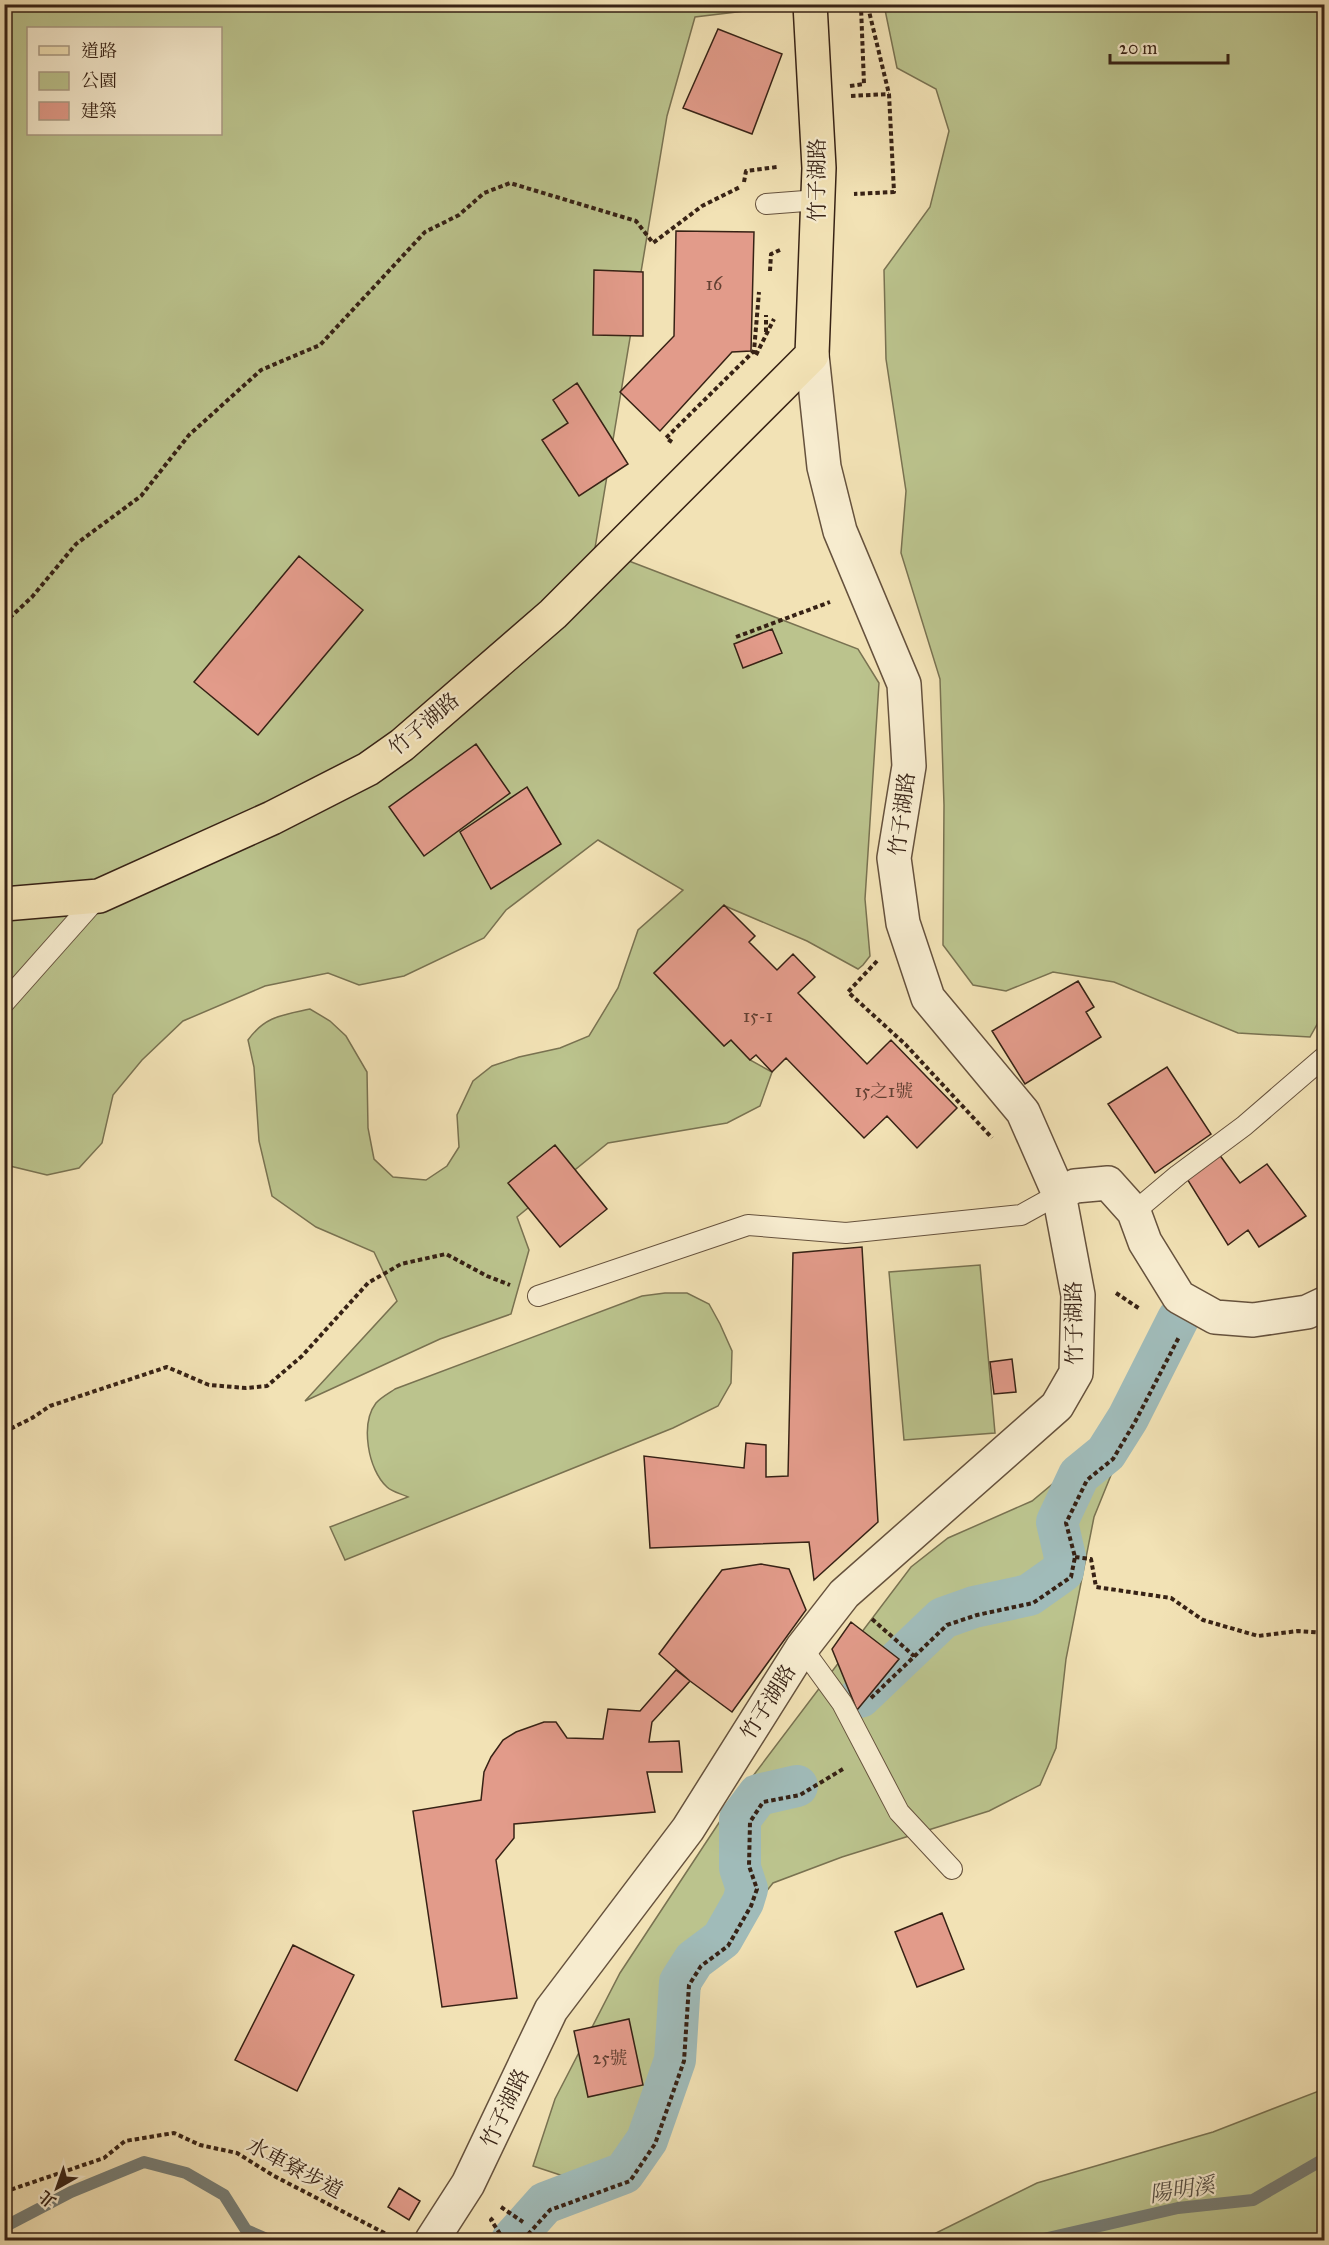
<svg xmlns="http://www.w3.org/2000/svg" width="1329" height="2245" font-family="'IM FELL Great Primer','Noto Serif TC',serif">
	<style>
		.green { fill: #bbc38d; stroke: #797251; stroke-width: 1.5; fill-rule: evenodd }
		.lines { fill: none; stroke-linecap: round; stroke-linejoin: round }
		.stream { stroke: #767e77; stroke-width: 12 }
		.canal { stroke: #a0bbb9; stroke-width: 42 }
		.building { fill: #e29b8a; stroke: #372215; stroke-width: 1.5 }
		.lane-casing { stroke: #66523d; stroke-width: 22 }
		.street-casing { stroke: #66523d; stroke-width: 36 }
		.primary-casing { stroke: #372215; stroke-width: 36 }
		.path { stroke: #372215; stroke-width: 4; stroke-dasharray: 4.5 3; stroke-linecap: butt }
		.lane { stroke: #f7eccf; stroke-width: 20 }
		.street { stroke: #f7eccf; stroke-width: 33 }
		.primary { stroke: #f2e2b5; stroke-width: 33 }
		.labels { text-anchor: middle; stroke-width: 4.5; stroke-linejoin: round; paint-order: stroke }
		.number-label { font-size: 18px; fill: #624032 }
		.street-label { font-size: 21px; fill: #372215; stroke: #f7eccf }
		.water-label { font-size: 22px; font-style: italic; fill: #565046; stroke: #f7eccf }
	</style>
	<rect width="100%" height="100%" fill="#f2e2b5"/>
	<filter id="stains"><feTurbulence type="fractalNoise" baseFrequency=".00333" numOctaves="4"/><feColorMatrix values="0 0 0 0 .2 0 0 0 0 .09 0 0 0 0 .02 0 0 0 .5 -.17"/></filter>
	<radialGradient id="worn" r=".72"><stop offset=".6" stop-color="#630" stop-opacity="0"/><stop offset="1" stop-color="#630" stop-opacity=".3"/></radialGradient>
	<path class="green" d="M 4,5 L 776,5 L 771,8 L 695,17 L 667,116 L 595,548 L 858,649 L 879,683 L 865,899 L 870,956 L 863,965 L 858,969 L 807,941 L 725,906 L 654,973 L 724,1046 L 731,1040 L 750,1060 L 772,1072 L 760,1106 L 727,1123 L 608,1143 L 517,1217 L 529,1250 L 511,1314 L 440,1339 L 305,1401 L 397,1301 L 374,1252 L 316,1227 L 272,1196 L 259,1141 L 254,1067 L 248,1040 C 265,1016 283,1015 310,1009 L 330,1021 L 346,1036 L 367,1072 L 368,1128 L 374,1159 L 393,1177 L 426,1180 L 447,1166 L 459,1147 L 457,1115 L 473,1081 L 492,1066 L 519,1057 L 560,1048 L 589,1036 L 618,988 L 638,930 L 683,890 L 598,840 L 506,910 L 484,938 L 404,976 L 359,985 L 328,973 L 265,986 L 183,1021 L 142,1060 L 113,1095 L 102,1143 L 79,1168 L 47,1175 L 10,1166 L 5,1160 ZM 28,28 L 220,28 L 220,134 L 28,134 Z
		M 884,5 L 1324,5 L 1324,1012 L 1310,1037 L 1238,1033 L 1114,982 L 1053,972 L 1006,991 L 973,985 L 943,945 L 944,805 L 940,679 L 901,553 L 906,491 L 886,359 L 884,270 L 930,207 L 949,131 L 936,89 L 897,68 Z
		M 980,1265 L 995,1433 L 904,1440 L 889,1272 Z
		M 665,1293 L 687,1293 L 709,1304 L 720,1324 L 732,1351 L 731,1383 L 718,1406 L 673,1428 L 345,1560 L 330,1527 L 408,1497 C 402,1494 392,1492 387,1487 C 368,1470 360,1424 376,1403 C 380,1398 389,1393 395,1389 L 642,1296 Z
		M 1146,1389 L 1094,1517 L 1066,1659 L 1056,1748 L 1040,1785 L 989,1811 L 842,1857 L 773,1883 L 707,1966 L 651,2141 L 612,2192 L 533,2166 L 555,2099 L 620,1973 L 728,1809 L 911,1567 L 948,1538 L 1032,1501 L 1068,1471 Z
		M 1324,2089 L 1324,2240 L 922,2240 L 1037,2183 L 1213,2132 Z"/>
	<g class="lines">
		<path class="stream" d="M 4,2227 L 71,2192 L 144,2162 L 186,2173 L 224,2195 L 246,2230 L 269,2240
			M 1039,2240 L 1178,2208 L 1253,2200 L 1324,2159"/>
		<path class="canal" d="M 860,1697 L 943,1618 L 974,1607 L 1029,1595 L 1063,1571 L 1065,1557 L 1057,1522 L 1079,1475 L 1106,1453 L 1128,1418 L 1178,1319
			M 512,2240 L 545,2203 L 624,2173 L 647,2140 L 675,2060 L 680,1982 L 694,1960 L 722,1939 L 743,1902 L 747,1889 L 740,1868 L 740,1819 L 758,1795 L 797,1786"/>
	</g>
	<path class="building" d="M 718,29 L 782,54 L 752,134 L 683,108 Z
		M 676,231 L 754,232 L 751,351 L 732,352 L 660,431 L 620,392 L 674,336 Z
		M 594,270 L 643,272 L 643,336 L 593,335 Z
		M 577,383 L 628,464 L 579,496 L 542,440 L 568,423 L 553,400 Z
		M 299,556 L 363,610 L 258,735 L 194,682 Z
		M 772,629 L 782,653 L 743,668 L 734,644 Z
		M 476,744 L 510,793 L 424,856 L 389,807 Z
		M 527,787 L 561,844 L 491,889 L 460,832 Z
		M 724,905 L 755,936 L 749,942 L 777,970 L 793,954 L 815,977 L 798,993 L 867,1064 L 891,1040 L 957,1108 L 917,1148 L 887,1116 L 864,1138 L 786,1058 L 772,1072 L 756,1055 L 750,1060 L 731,1040 L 724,1046 L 654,973 Z
		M 1078,981 L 1094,1007 L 1086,1012 L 1101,1037 L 1025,1084 L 992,1031 Z
		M 1167,1067 L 1211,1134 L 1155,1173 L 1108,1104 Z
		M 555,1145 L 607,1209 L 560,1247 L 508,1183 Z
		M 1216,1150 L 1240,1183 L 1267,1164 L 1306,1216 L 1259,1247 L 1248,1230 L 1228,1245 L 1184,1174 Z
		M 862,1247 L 878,1522 L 814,1580 L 809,1542 L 650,1548 L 644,1456 L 744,1468 L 746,1443 L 766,1445 L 766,1477 L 788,1476 L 793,1253 Z
		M 1012,1359 L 1016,1392 L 994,1394 L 990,1362 Z
		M 761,1564 L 789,1569 L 806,1610 L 732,1712 L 690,1681 L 659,1654 L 722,1570 Z
		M 851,1622 L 899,1659 L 857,1710 L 832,1649 Z
		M 676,1670 L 690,1681 L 652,1722 L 649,1742 L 679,1741 L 682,1772 L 647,1772 L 655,1812 L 514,1824 L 514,1838 L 496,1860 L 517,1998 L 442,2007 L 413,1811 L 481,1800 L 484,1772 L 491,1757 L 503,1740 L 516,1732 L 544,1722 L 556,1722 L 567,1738 L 603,1739 L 608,1709 L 640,1711 Z
		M 942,1913 L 964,1969 L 917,1987 L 895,1932 Z
		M 293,1945 L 354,1975 L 297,2091 L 235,2060 Z
		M 629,2019 L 643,2085 L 588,2097 L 574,2031 Z
		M 399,2188 L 420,2201 L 409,2220 L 388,2207 Z"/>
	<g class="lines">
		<g class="lane-casing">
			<path id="lane" d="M 766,204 L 818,200
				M 4,1003 L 99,896
				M 1134,1212 L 1178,1175 L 1244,1126 L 1324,1057
				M 538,1296 L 748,1225 L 846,1233 L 1021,1215 L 1059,1194
				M 802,1648 L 842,1703 L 899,1812 L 952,1869"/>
		</g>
		<g class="street-casing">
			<path id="street" d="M 1059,1194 L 1075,1186 L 1108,1183 L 1134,1212 L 1145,1242 L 1179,1297 L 1215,1317 L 1253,1320 L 1307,1312 L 1324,1304
				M 432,2240 L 468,2184 L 551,2010 L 688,1829 L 802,1648 L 844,1594 L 1057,1406 L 1076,1373 L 1078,1295 L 1059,1194 L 1023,1112 L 928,998 L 903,923 L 894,858 L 909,766 L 904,684 L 840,531 L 824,467 L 812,355"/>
		</g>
		<g class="primary-casing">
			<path id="primary" d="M 4,904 L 99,896 L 272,818 L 368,769 L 402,745 L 553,614 L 812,355 L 819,168 L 810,4"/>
		</g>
		<path class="path" d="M 850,86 L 864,84 L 861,7 L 868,7 L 889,94 L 894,192 L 854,194
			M 851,96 L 889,94
			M 744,182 L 746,171 L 777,167
			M 770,271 L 771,254 L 780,250
			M 766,332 L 766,315
			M 756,355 L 774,319
			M 672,442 L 666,438 L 754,351 L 759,292
			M 4,623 L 32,597 L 76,544 L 141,496 L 189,435 L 261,370 L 320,345 L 425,232 L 459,215 L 484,193 L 510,183 L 636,221 L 653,243 L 702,206 L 740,187
			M 736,637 L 830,602
			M 877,961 L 848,992 L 906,1045 L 992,1138
			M 1116,1293 L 1140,1309
			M 4,1432 L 32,1418 L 50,1406 L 167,1367 L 209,1385 L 246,1388 L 267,1386 L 302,1356 L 368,1283 L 401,1264 L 446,1254 L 487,1276 L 510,1285
			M 1075,1557 L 1091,1559 L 1096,1587 L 1171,1598 L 1203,1620 L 1258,1636 L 1298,1631 L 1324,1633
			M 872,1619 L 914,1656
			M 871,1698 L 947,1625 L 977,1615 L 1033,1603 L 1071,1577 L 1075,1557 L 1066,1523 L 1087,1480 L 1113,1459 L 1135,1422 L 1179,1337
			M 4,2192 L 104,2158 L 125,2141 L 174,2133 L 200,2145 L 237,2153 L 274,2176 L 396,2239
			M 501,2207 L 523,2222
			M 493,2218 L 491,2220 L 504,2240
			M 508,2240 L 511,2237 L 516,2240
			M 523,2240 L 550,2210 L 630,2181 L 655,2144 L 684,2061 L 689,1985 L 701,1966 L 728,1946 L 751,1906 L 757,1889 L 749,1866 L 750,1822 L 763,1802 L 800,1795 L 843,1769"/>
		<use href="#lane" class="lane"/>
		<use href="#street" class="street"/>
		<use href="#primary" class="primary"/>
	</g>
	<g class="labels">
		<g class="number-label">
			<text x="714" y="290">16</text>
			<text x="758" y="1022">15-1</text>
			<text x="884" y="1097">15之1號</text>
			<text x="610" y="2064">25號</text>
		</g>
		<g class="street-label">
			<text transform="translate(817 180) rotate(-90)" y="7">竹子湖路</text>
			<text transform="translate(424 724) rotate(-40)" y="7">竹子湖路</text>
			<text transform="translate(902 814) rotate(-83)" y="7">竹子湖路</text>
			<text transform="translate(1074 1323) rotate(-91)" y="7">竹子湖路</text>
			<text transform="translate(768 1702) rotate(-58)" y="7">竹子湖路</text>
			<text transform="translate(505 2108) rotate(-65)" y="7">竹子湖路</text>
			<text transform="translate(295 2168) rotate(28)" y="7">水車寮步道</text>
		</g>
		<g class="water-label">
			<text transform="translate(1182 2189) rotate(-9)" y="8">陽明溪</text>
		</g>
	</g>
	<rect width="1329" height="2245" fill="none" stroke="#f2e2b5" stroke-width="24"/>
	<rect x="6" y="6" width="1317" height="2233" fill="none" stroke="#372215" stroke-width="3"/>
	<rect x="12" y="12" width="1305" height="2221" fill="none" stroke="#372215" stroke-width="1.5"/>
	<rect x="27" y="27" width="195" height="108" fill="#f7eccf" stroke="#aa9b85" stroke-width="1.5"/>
	<rect x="39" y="46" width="30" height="9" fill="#f2e2b5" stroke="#aa9b85" stroke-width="1.5"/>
	<text x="81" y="57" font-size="18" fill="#372215">道路</text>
	<rect x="39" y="72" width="30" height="18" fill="#bbc38d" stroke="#aa9b85" stroke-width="1.5"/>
	<text x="81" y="87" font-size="18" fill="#372215">公園</text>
	<rect x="39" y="102" width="30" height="18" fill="#e29b8a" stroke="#aa9b85" stroke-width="1.5"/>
	<text x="81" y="117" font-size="18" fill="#372215">建築</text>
	<g transform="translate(57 2188) rotate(220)" stroke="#f7eccf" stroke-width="4.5" paint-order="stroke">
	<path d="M0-4.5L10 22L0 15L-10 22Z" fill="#372215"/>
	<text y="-9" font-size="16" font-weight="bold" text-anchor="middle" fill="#372215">北</text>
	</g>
	<path d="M1110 54v9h118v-9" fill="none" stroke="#372215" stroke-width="3"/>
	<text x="1119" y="54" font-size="18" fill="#372215" stroke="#f7eccf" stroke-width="4.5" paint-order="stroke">20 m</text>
	<rect width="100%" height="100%" filter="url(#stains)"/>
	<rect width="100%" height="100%" fill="url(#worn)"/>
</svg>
